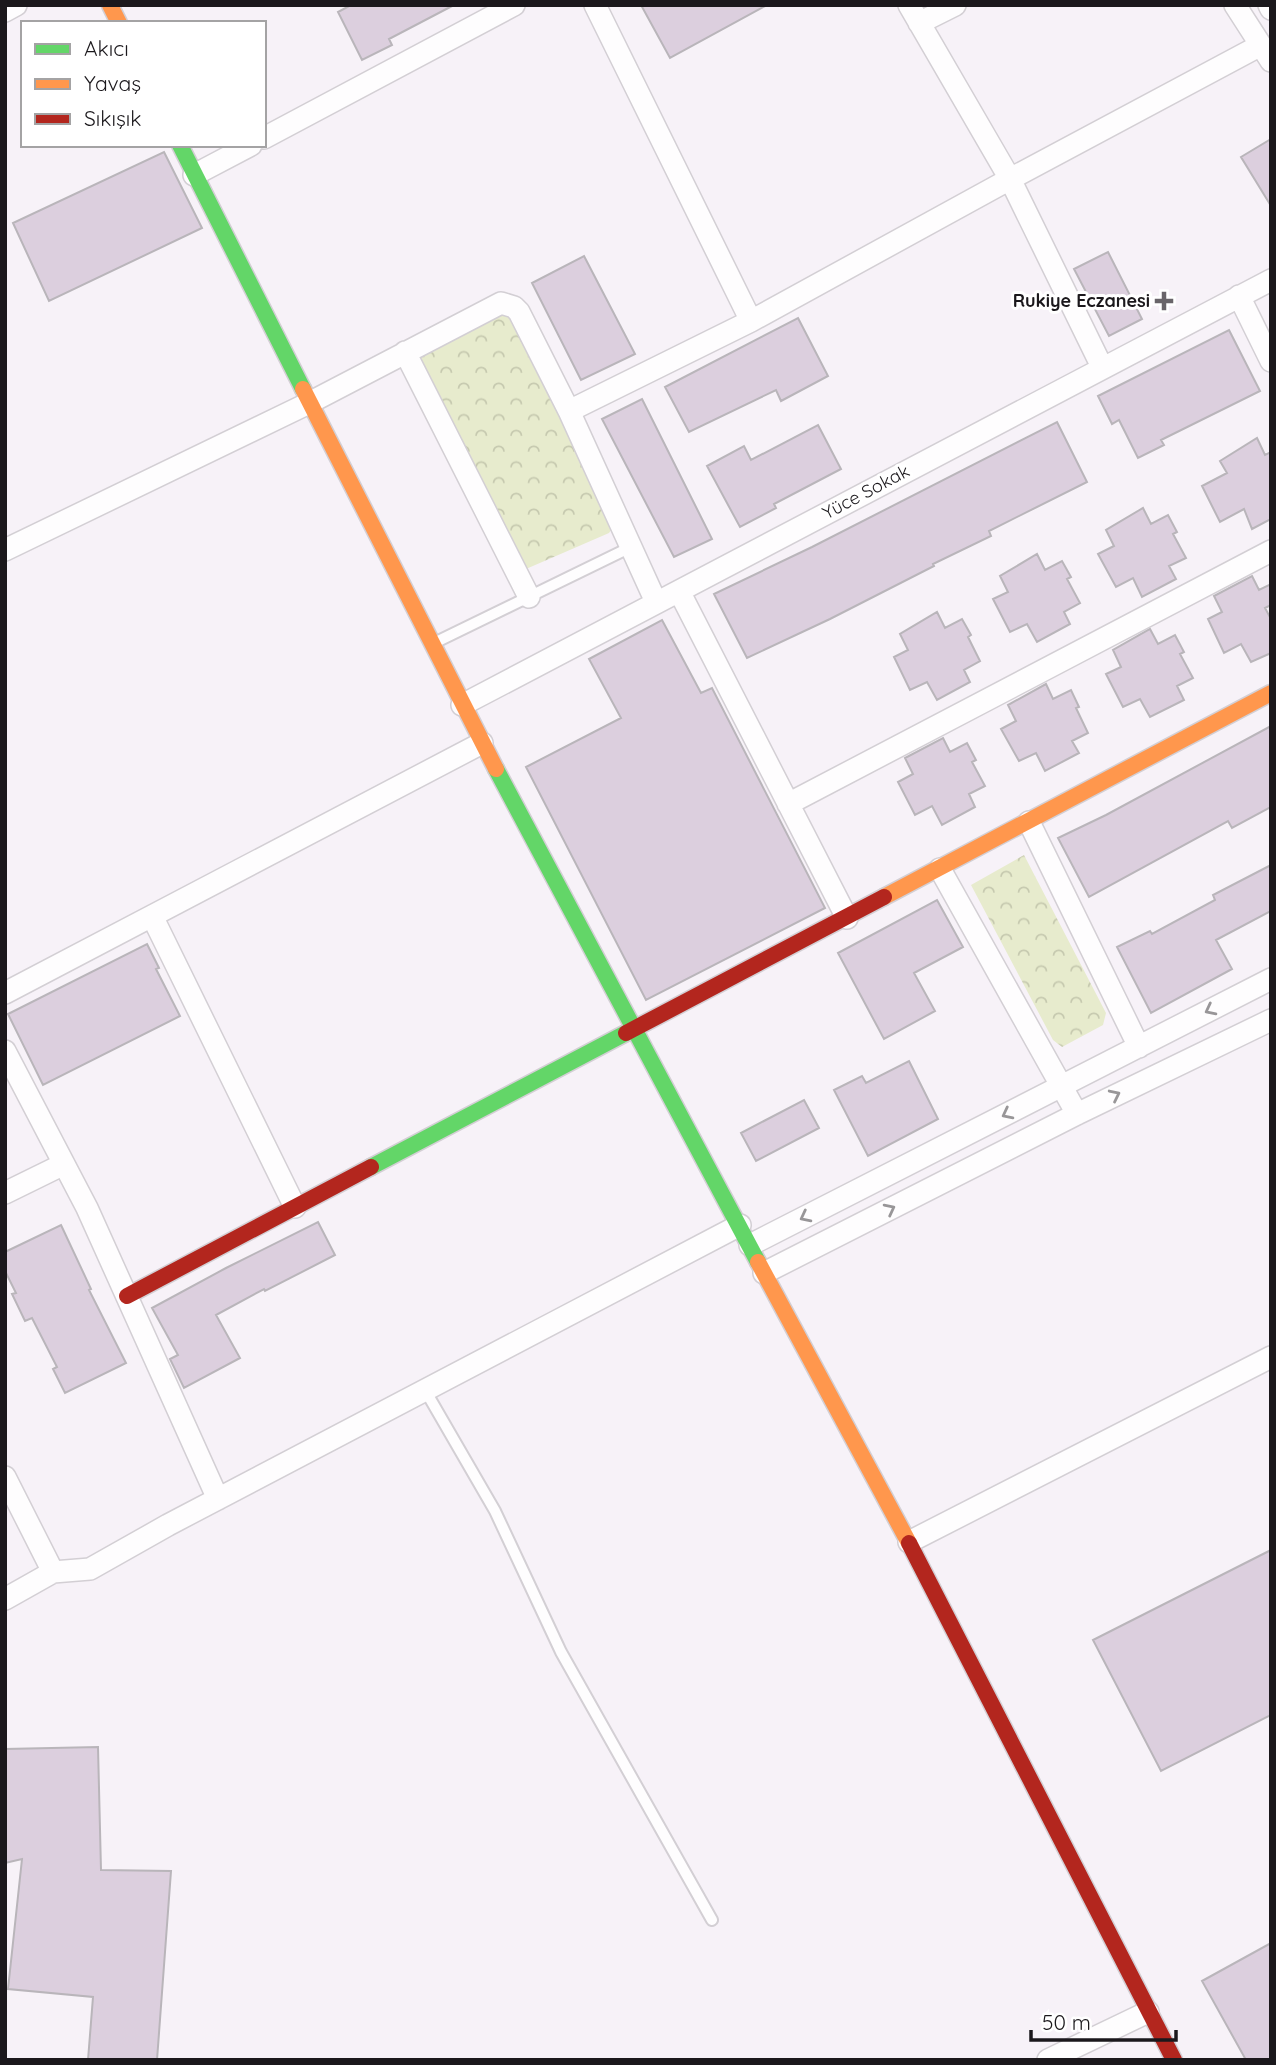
<svg xmlns="http://www.w3.org/2000/svg" width="1276" height="2065" font-family="Quicksand,sans-serif">
	<style>
		.forest { fill: url(#forest-crowns) }
		.building { fill: #dccfde; stroke: #b9b5ba; stroke-width: 2 }
		.lines { fill: none; stroke-linecap: round; stroke-linejoin: round }
		.lane-casing { stroke: #d3cfd4; stroke-width: 14 }
		.street-casing { stroke: #d3cfd4; stroke-width: 24 }
		.fast-casing { stroke: #d3cfd4; stroke-width: 19 }
		.slow-casing { stroke: #d3cfd4; stroke-width: 19 }
		.jam-casing { stroke: #d3cfd4; stroke-width: 19 }
		.lane { stroke: #fefdfe; stroke-width: 10 }
		.street { stroke: #fefdfe; stroke-width: 21 }
		.fast { stroke: #63d668; stroke-width: 16 }
		.slow { stroke: #ff974d; stroke-width: 16 }
		.jam { stroke: #b3261e; stroke-width: 16 }
		.oneway { stroke: #989698 }
		.poi-dot { fill: #686469; stroke: #fff; stroke-width: 2.5 }
		.labels { text-anchor: middle; stroke-width: 6; stroke-linejoin: round; paint-order: stroke }
		.poi-label { font-size: 18px; font-weight: bold; fill: #1b181c; stroke: #fff; text-anchor: end }
		.street-label { font-size: 18px; fill: #1b181c; stroke: #fff }
	</style>
	<defs>
		<pattern id="forest-crowns" width="20" height="18" patternUnits="userSpaceOnUse" patternTransform="scale(1.75)"><rect width="20" height="18" fill="#e7ebcd"/><path d="M2 6a3 3 0 1 1 6 0M12 15a3 3 0 1 1 6 0" fill="none" stroke="#c6c9af"/></pattern>
	</defs>
	<rect width="100%" height="100%" fill="#f7f2f8"/>
	<path class="forest" d="M 508,311 L 615,524 L 609,533 L 526,569 L 419,357 Z
		M 1024,855 L 1106,1013 L 1103,1025 L 1062,1047 L 1053,1040 L 971,885 Z"/>
	<path class="building" d="M 351,5 L 454,5 L 389,39 L 392,45 L 362,60 L 338,12 Z
		M 641,5 L 767,5 L 670,58 Z
		M 1271,139 L 1271,206 L 1241,157 Z
		M 164,152 L 202,228 L 49,301 L 13,223 Z
		M 1108,252 L 1142,319 L 1109,336 L 1074,269 Z
		M 584,256 L 635,354 L 581,380 L 532,283 Z
		M 798,318 L 828,376 L 781,401 L 776,390 L 689,432 L 665,387 Z
		M 1229,330 L 1260,391 L 1161,440 L 1164,445 L 1138,458 L 1119,420 L 1112,424 L 1098,396 Z
		M 642,399 L 712,539 L 674,557 L 602,419 Z
		M 1057,422 L 1087,482 L 989,531 L 991,536 L 933,564 L 934,566 L 830,619 L 747,658 L 714,594 L 812,547 Z
		M 818,425 L 841,469 L 774,504 L 776,508 L 740,527 L 707,466 L 744,446 L 751,460 Z
		M 1257,438 L 1265,455 L 1271,452 L 1271,519 L 1252,529 L 1244,509 L 1220,522 L 1202,486 L 1227,473 L 1220,461 Z
		M 1143,508 L 1151,524 L 1168,515 L 1177,532 L 1173,534 L 1186,558 L 1169,566 L 1176,579 L 1142,597 L 1133,578 L 1116,587 L 1098,554 L 1114,546 L 1106,530 Z
		M 1037,554 L 1045,570 L 1062,561 L 1071,577 L 1067,579 L 1080,603 L 1064,612 L 1070,624 L 1037,642 L 1027,624 L 1010,632 L 993,599 L 1008,592 L 1000,576 Z
		M 1252,576 L 1259,590 L 1271,584 L 1271,605 L 1265,608 L 1271,619 L 1271,653 L 1251,662 L 1241,644 L 1224,653 L 1208,619 L 1222,612 L 1214,596 Z
		M 937,612 L 945,628 L 962,619 L 971,635 L 968,637 L 980,661 L 964,670 L 970,682 L 937,700 L 927,682 L 910,690 L 894,657 L 908,650 L 900,634 Z
		M 662,620 L 701,693 L 712,688 L 825,908 L 646,1000 L 526,767 L 621,718 L 589,659 Z
		M 1150,629 L 1158,644 L 1175,635 L 1184,652 L 1180,654 L 1193,678 L 1177,686 L 1184,700 L 1150,717 L 1140,699 L 1123,707 L 1106,674 L 1121,667 L 1113,650 Z
		M 1046,684 L 1053,699 L 1071,690 L 1079,707 L 1076,708 L 1088,733 L 1072,741 L 1079,753 L 1045,771 L 1036,753 L 1019,761 L 1001,729 L 1016,721 L 1008,705 Z
		M 1271,726 L 1271,807 L 1232,828 L 1228,821 L 1089,897 L 1058,838 L 1106,815 Z
		M 943,738 L 950,752 L 967,743 L 976,760 L 972,762 L 985,786 L 969,794 L 975,807 L 942,825 L 932,806 L 915,815 L 898,782 L 913,774 L 905,758 Z
		M 1271,865 L 1271,911 L 1216,940 L 1232,969 L 1151,1013 L 1117,947 L 1150,931 L 1152,934 L 1215,900 L 1213,895 Z
		M 937,900 L 963,947 L 914,973 L 935,1011 L 884,1039 L 838,953 Z
		M 147,944 L 159,968 L 156,969 L 180,1016 L 43,1085 L 8,1014 Z
		M 909,1061 L 938,1119 L 868,1156 L 834,1090 L 862,1076 L 866,1083 Z
		M 804,1100 L 819,1128 L 756,1161 L 741,1133 Z
		M 318,1222 L 335,1255 L 265,1291 L 264,1289 L 216,1315 L 240,1358 L 184,1388 L 170,1359 L 178,1355 L 152,1308 L 226,1268 Z
		M 61,1225 L 91,1289 L 89,1290 L 126,1363 L 65,1393 L 53,1369 L 57,1367 L 32,1318 L 25,1321 L 12,1294 L 16,1293 L 5,1271 L 5,1252 Z
		M 1271,1550 L 1271,1715 L 1161,1771 L 1093,1640 Z
		M 98,1747 L 101,1870 L 171,1871 L 157,2060 L 88,2060 L 93,1997 L 8,1989 L 22,1859 L 5,1863 L 5,1749 Z
		M 1271,1943 L 1271,2060 L 1246,2060 L 1202,1981 Z"/>
	<g class="lines">
		<g class="lane-casing">
			<path id="lane" d="M 434,643 L 631,547
				M 425,1390 L 495,1511 L 561,1652 L 712,1920"/>
		</g>
		<g class="street-casing">
			<path id="street" d="M 595,5 L 751,321
				M 909,5 L 1010,179 L 1102,367
				M 1235,5 L 1271,61
				M 1269,5 L 1271,9
				M 5,11 L 16,5
				M 919,23 L 955,5
				M 264,138 L 514,5
				M 194,175 L 251,145
				M 1239,296 L 1271,361
				M 405,352 L 529,597
				M 5,550 L 309,403 L 501,303 L 514,307 L 519,312 L 569,411
				M 679,591 L 847,918
				M 656,602 L 569,411 L 751,321 L 1010,179 L 1261,45
				M 462,705 L 1271,280
				M 788,804 L 1271,551
				M 1029,822 L 1139,1047
				M 940,869 L 1077,1114
				M 152,916 L 295,1207
				M 5,993 L 482,743
				M 5,1051 L 87,1208 L 218,1499
				M 5,1193 L 64,1164
				M 750,1245 L 1271,979
				M 764,1273 L 1077,1114 L 1271,1020
				M 5,1477 L 53,1572 L 5,1599
				M 909,1542 L 1271,1357
				M 53,1572 L 90,1569 L 168,1525 L 740,1225
				M 1048,2060 L 1148,2012"/>
		</g>
		<g class="fast-casing">
			<path id="fast" d="M 180,145 L 303,389
				M 496,769 L 758,1262
				M 371,1167 L 626,1033"/>
		</g>
		<g class="slow-casing">
			<path id="slow" d="M 110,5 L 119,23
				M 303,389 L 496,769
				M 884,897 L 1271,693
				M 758,1262 L 909,1543"/>
		</g>
		<g class="jam-casing">
			<path id="jam" d="M 626,1033 L 884,897
				M 127,1296 L 371,1167
				M 909,1543 L 1174,2060"/>
		</g>
		<use href="#lane" class="lane"/>
		<use href="#street" class="street"/>
		<use href="#fast" class="fast"/>
		<use href="#slow" class="slow"/>
		<use href="#jam" class="jam"/>
	</g>
	<defs><path id="oneway-chevron" d="M-2-3.5L2.5 0L-2 3.5" fill="none" stroke-width="1.6" stroke-linecap="round" stroke-linejoin="round" transform="scale(1.75)"/></defs>
	<g class="oneway">
		<use href="#oneway-chevron" transform="translate(1210 1010) rotate(153)"/>
		<use href="#oneway-chevron" transform="translate(1115 1095) rotate(-26)"/>
		<use href="#oneway-chevron" transform="translate(1007 1114) rotate(153)"/>
		<use href="#oneway-chevron" transform="translate(890 1209) rotate(-27)"/>
		<use href="#oneway-chevron" transform="translate(805 1217) rotate(153)"/>
	</g>
	<path class="poi-dot" d="M1160.5 290.5h7v7h7v7h-7v7h-7v-7h-7v-7h7z"/>
	<g class="labels">
		<g class="poi-label">
			<text x="1150" y="307">Rukiye Eczanesi</text>
		</g>
		<g class="street-label">
			<text transform="translate(866 492) rotate(-28)" y="6">Yüce Sokak</text>
		</g>
	</g>
	<rect width="1276" height="2065" fill="none" stroke="#1b181c" stroke-width="14"/>
	<rect x="21" y="21" width="245" height="126" fill="#ffffff" stroke="#a4a3a4" stroke-width="2"/>
	<rect x="35" y="44" width="35" height="10" fill="#63d668" stroke="#a4a3a4" stroke-width="2"/>
	<text x="84" y="56" font-size="21" fill="#1b181c">Akıcı</text>
	<rect x="35" y="79" width="35" height="10" fill="#ff974d" stroke="#a4a3a4" stroke-width="2"/>
	<text x="84" y="91" font-size="21" fill="#1b181c">Yavaş</text>
	<rect x="35" y="114" width="35" height="10" fill="#b3261e" stroke="#a4a3a4" stroke-width="2"/>
	<text x="84" y="126" font-size="21" fill="#1b181c">Sıkışık</text>
	<path d="M1031 2030v10h145v-10" fill="none" stroke="#1b181c" stroke-width="3.5"/>
	<text x="1042" y="2030" font-size="21" fill="#1b181c" stroke="#ffffff" stroke-width="5" paint-order="stroke">50 m</text>
</svg>
